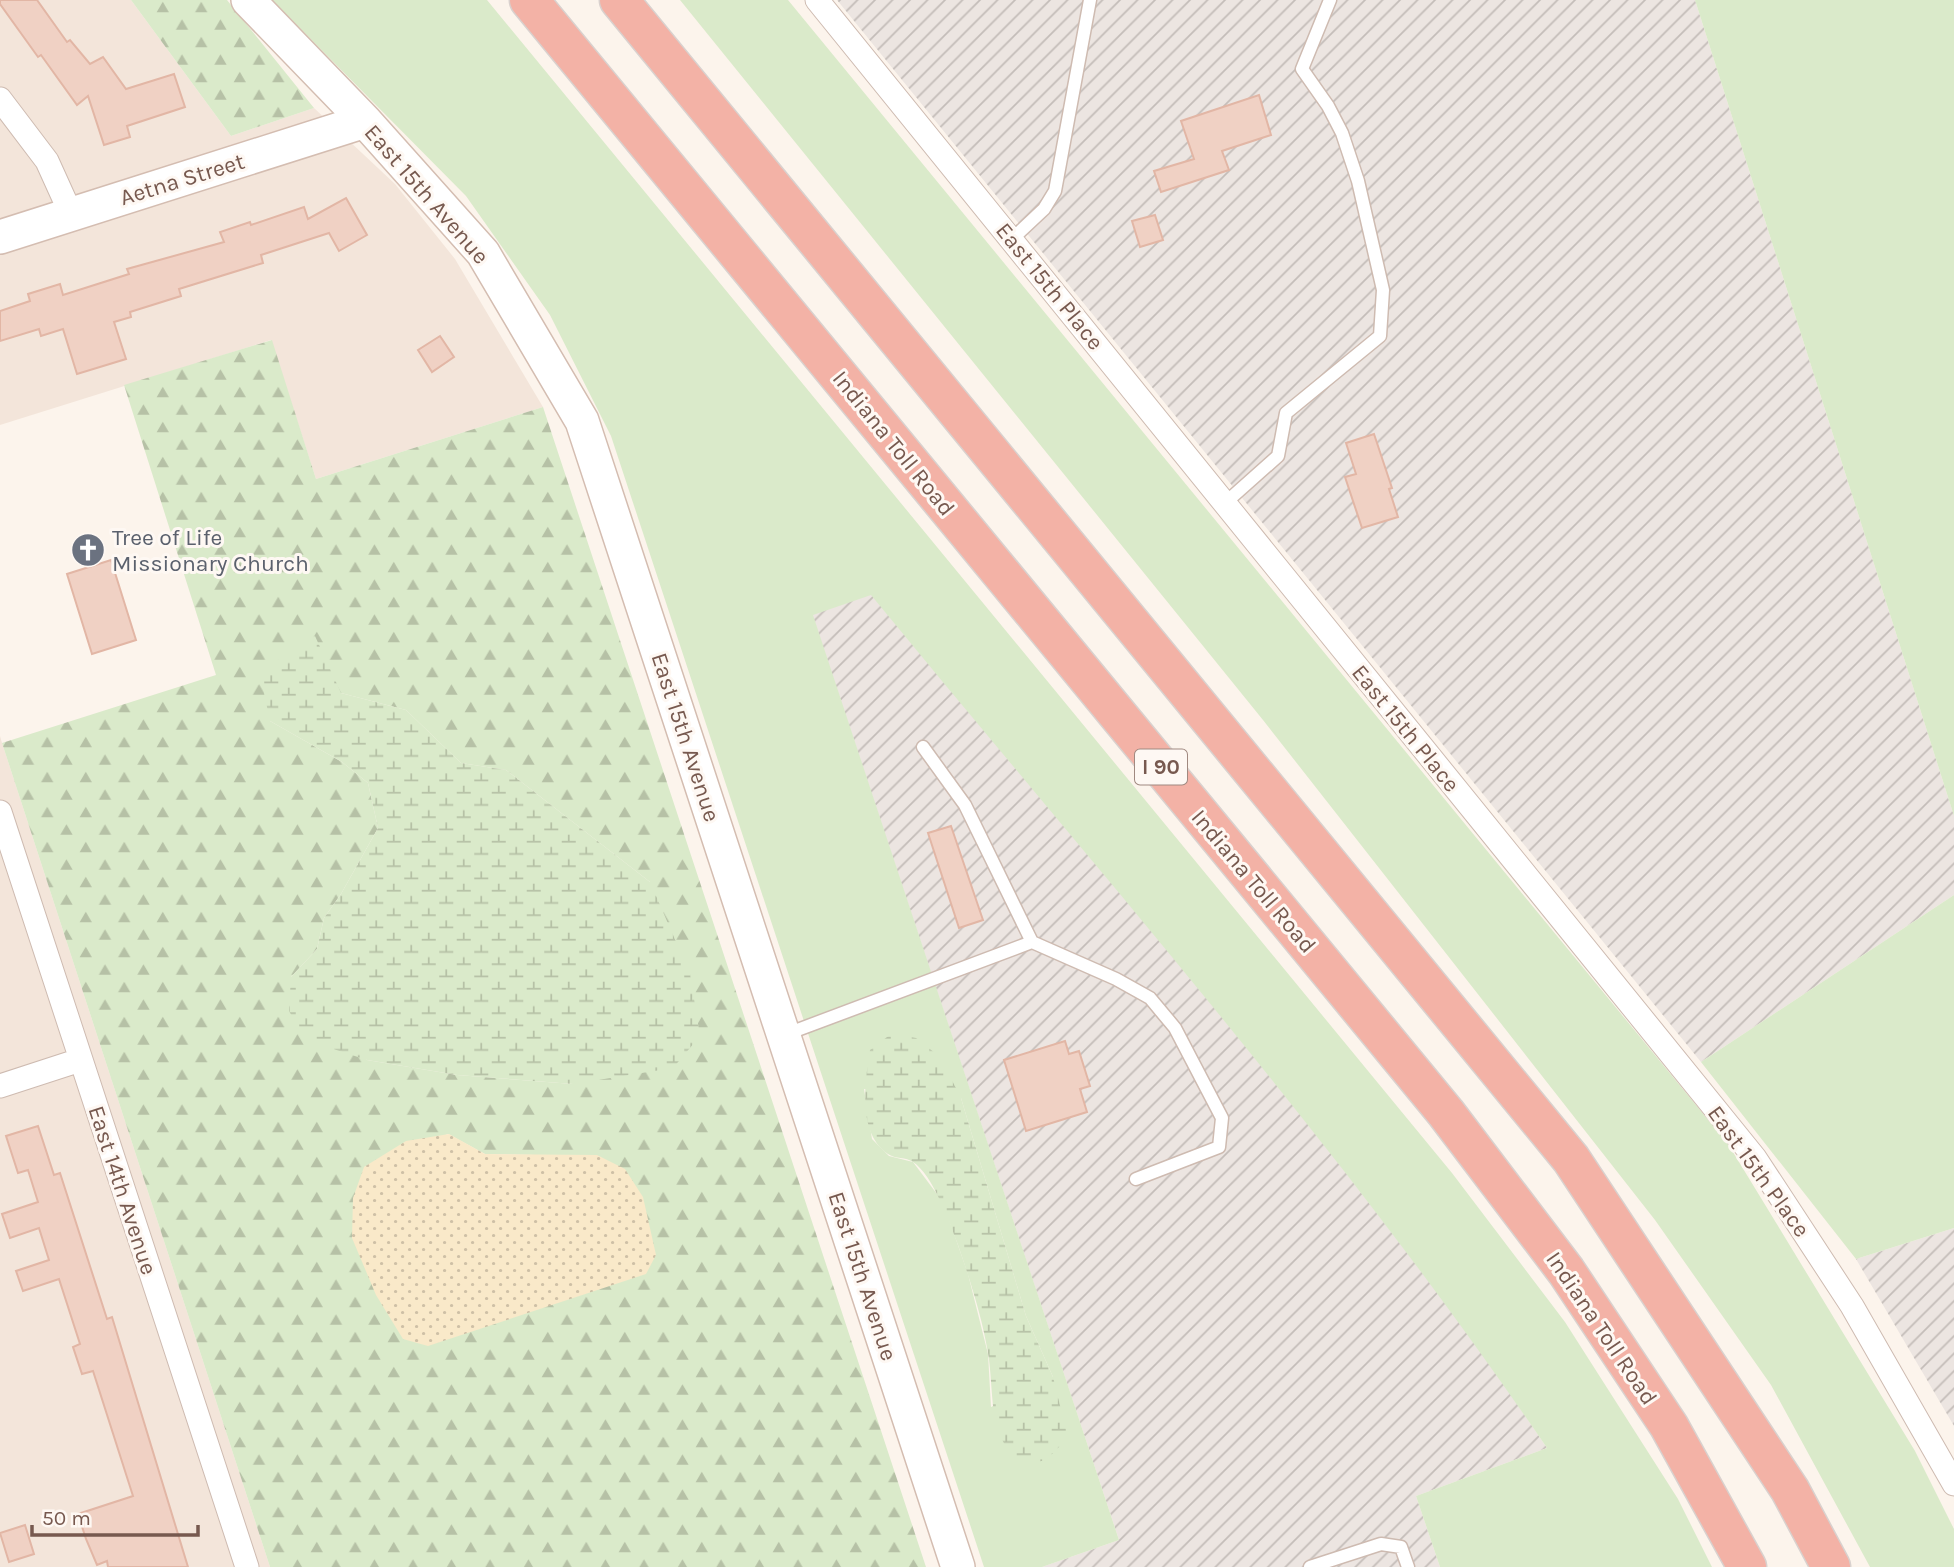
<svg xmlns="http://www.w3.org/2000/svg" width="1954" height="1567" font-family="Karla,sans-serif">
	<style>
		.residential { fill: #f3e5da }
		.industrial { fill: url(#industrial-furrows) }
		.grass { fill: #daeaca; fill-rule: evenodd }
		.forest { fill: url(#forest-firs); fill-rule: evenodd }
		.wetland { fill: url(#wetland-marsh) }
		.sand { fill: url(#sand-dots) }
		.building { fill: #f0d1c4; stroke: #e2b6a5; stroke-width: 2 }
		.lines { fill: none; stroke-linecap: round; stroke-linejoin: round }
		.lane-casing { stroke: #cebbb1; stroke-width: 15 }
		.street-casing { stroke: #cebbb1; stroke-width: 25 }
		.secondary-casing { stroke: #d4bdb1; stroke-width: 36 }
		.highway-casing { stroke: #d9d1ce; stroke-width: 41 }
		.lane { stroke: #fff; stroke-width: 12 }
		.street { stroke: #fff; stroke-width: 23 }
		.secondary { stroke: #fff; stroke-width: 33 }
		.highway { stroke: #f3b2a6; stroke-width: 38 }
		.labels { text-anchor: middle; stroke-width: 6; stroke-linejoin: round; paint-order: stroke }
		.shield { fill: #fef8f3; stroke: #a08980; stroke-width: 2 }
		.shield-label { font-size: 21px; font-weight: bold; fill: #77594f }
		.street-label { font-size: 23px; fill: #77594f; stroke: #fef8f3 }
		.worship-label { font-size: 23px; fill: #5b616d; stroke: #fef8f3; text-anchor: start }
	</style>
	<defs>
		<pattern id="industrial-furrows" width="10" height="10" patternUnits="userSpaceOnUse" patternTransform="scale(1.75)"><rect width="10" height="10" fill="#ece5e1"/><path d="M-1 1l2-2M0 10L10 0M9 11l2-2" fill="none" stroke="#c4bdb9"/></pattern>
		<pattern id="forest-firs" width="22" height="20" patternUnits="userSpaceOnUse" patternTransform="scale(1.75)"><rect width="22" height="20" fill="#daeaca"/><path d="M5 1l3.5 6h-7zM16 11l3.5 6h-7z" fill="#b6c1a6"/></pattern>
		<pattern id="wetland-marsh" width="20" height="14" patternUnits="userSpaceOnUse" patternTransform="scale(1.75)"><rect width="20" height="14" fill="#daeaca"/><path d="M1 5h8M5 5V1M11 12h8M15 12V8" fill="none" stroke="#b6c1a6"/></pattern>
		<pattern id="sand-dots" width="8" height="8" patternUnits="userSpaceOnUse" patternTransform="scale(1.75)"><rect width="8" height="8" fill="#f9e9c9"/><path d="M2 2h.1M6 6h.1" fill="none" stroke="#cec0a6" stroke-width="1.8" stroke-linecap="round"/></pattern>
	</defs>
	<rect width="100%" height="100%" fill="#fcf4ec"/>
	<path class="residential" d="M 0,0 L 131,0 L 231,136 L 314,108 L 395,184 L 455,259 L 543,407 L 316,479 L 271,340 L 0,425 Z
		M 0,736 L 2,743 L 270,1567 L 0,1567 Z"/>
	<path class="industrial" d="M 837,0 L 1695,0 L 1954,816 L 1954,895 L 1701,1062 Z
		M 871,594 L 1152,930 L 1321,1140 L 1476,1343 L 1547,1448 L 1416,1496 L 1440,1567 L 1042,1567 L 1119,1540 L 812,614 Z
		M 1954,1228 L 1954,1426 L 1856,1259 Z"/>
	<path class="grass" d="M 272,0 L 487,0 L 1452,1173 L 1565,1322 L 1678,1499 L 1712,1567 L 1440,1567 L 1416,1496 L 1547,1448 C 1342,1147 1101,875 871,595 L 813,615 L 1119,1540 L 1042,1567 L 984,1567 L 611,436 L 550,315 L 466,196 ZM 864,1089 L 961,1098 L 1026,1316 L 1053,1377 L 991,1407 L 988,1354 L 968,1274 L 943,1202 L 913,1162 L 889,1156 L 872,1139 Z
		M 680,0 L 788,0 L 1728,1144 L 1915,1451 L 1954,1529 L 1954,1567 L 1870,1567 L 1771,1385 L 1655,1220 L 1263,720 Z
		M 1695,0 L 1954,0 L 1954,816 Z
		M 1954,895 L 1954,1228 L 1856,1259 L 1701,1062 Z"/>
	<path class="forest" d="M 131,0 L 227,0 L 314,108 L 231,136 Z
		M 272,340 L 316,479 L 543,407 L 926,1567 L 270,1567 L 2,743 L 216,675 L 124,385 ZM 341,693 L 406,710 L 461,763 L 506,770 L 650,882 L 573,1084 L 457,1075 L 367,1060 L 291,977 L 317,949 L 324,918 L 341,894 L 378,828 L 368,783 L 342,762 L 270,721 ZM 448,1134 L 485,1154 L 535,1155 L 364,1167 Z"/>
	<path class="wetland" d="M 315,636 L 341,693 L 406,710 L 461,763 L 506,770 L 650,882 L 690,974 L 700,1036 L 673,1068 L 573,1084 L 457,1075 L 367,1060 L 306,1040 L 289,1011 L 291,977 L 317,949 L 324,918 L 341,894 L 378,828 L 368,783 L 342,762 L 270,721 L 260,674 L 285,654 Z
		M 891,1034 L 916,1038 L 940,1057 L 961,1098 L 1026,1316 L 1053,1377 L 1068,1438 L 1046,1460 L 1023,1465 C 986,1436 995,1395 988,1353 C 982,1317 970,1280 958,1245 C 950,1223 933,1175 913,1162 C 906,1157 895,1159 888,1154 C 857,1133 865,1082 870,1050 Z"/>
	<path class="sand" d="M 449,1134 L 485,1154 L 597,1155 L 625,1169 L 643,1197 L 656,1255 L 646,1274 L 428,1346 L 403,1339 L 376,1295 L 352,1238 L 353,1198 L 364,1167 L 406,1141 Z"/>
	<path class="building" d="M 0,0 L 37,0 L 67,42 L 70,40 L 90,64 L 103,57 L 126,89 L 174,74 L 185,107 L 127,126 L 130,137 L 104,145 L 88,96 L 77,105 L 41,55 L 38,57 L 0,4 Z
		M 1259,95 L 1271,135 L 1222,151 L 1229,170 L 1161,192 L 1154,171 L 1194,159 L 1181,121 Z
		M 346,198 L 367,235 L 339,251 L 329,233 L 261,255 L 263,263 L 179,289 L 181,296 L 130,312 L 131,317 L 114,322 L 126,359 L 77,374 L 63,329 L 41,336 L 39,329 L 0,341 L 0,311 L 30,301 L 28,294 L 60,284 L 63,295 L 129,274 L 127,269 L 224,242 L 220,232 L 250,222 L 251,225 L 304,207 L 308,219 Z
		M 1155,215 L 1163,240 L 1140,247 L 1132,221 Z
		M 440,336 L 454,357 L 432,372 L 418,350 Z
		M 1374,434 L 1392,488 L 1389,489 L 1398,517 L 1362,528 L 1345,477 L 1356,474 L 1346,443 Z
		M 111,560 L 136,640 L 92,654 L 67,574 Z
		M 951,826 L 983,920 L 959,928 L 928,833 Z
		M 1065,1041 L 1069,1054 L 1079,1051 L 1090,1086 L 1080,1089 L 1087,1112 L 1026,1131 L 1004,1060 Z
		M 38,1126 L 54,1175 L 60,1173 L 107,1319 L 112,1317 L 188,1567 L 108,1567 L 107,1561 L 97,1565 L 86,1539 L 78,1514 L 133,1496 L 93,1371 L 82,1374 L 73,1347 L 80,1344 L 59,1279 L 23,1291 L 16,1271 L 49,1260 L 39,1228 L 10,1238 L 2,1214 L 38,1202 L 28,1170 L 18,1173 L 6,1136 Z
		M 25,1525 L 34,1554 L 9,1562 L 0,1533 Z"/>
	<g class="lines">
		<g class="lane-casing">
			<path id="lane" d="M 1012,239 L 1044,209 L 1055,191 L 1090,0
				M 1224,504 L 1278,456 L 1286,413 L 1380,336 L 1383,290 L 1358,181 L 1342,133 L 1328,106 L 1302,69 L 1330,0
				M 923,747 L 965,805 L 1032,942
				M 784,1035 L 1032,942 L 1116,979 L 1150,998 L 1175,1028 L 1222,1118 L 1219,1147 L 1136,1179
				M 1310,1567 L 1381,1544 L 1401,1547 L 1408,1567"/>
		</g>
		<g class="street-casing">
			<path id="street" d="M 817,0 L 1755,1158 L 1852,1306 L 1954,1484
				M 0,99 L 47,161 L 71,214
				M 0,812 L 247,1567
				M 0,1086 L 80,1060"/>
		</g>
		<g class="secondary-casing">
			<path id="secondary" d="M 248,0 L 365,121 L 483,253 L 582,421 L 958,1567
				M 0,237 L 365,121"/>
		</g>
		<g class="highway-casing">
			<path id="highway" d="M 529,0 L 1446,1113 L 1566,1271 L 1669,1426 L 1747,1567
				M 619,0 L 1571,1159 L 1790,1490 L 1831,1567"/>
		</g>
		<use href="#lane" class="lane"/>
		<use href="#street" class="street"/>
		<use href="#secondary" class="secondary"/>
		<use href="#highway" class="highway"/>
	</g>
	<defs>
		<g id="church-disc" transform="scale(1.75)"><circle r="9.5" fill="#6b7280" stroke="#fef8f3"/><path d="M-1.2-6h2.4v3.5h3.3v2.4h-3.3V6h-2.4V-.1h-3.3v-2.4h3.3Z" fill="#fff"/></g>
	</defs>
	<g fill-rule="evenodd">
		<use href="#church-disc" x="88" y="550"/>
	</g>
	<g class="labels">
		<rect class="shield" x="1135" y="749.5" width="52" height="35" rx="5"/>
		<g class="shield-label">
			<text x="1161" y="774">I 90</text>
		</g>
		<g class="street-label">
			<text transform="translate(182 179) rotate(-17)" y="8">Aetna Street</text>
			<text transform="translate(427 194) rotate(49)" y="8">East 15th Avenue</text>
			<text transform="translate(1050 286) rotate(51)" y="8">East 15th Place</text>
			<text transform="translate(894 443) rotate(51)" y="8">Indiana Toll Road</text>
			<text transform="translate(1406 728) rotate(51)" y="8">East 15th Place</text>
			<text transform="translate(686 737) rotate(72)" y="8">East 15th Avenue</text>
			<text transform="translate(1254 881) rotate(50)" y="8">Indiana Toll Road</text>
			<text transform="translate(1759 1171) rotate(54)" y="8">East 15th Place</text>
			<text transform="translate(123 1190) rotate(72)" y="8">East 14th Avenue</text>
			<text transform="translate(863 1276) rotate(72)" y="8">East 15th Avenue</text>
			<text transform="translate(1602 1328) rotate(56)" y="8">Indiana Toll Road</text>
		</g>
		<g class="worship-label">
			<text x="112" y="545">Tree of Life<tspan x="112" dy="26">Missionary Church</tspan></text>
		</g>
	</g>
	<path d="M32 1525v10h166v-10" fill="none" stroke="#77594f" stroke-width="3.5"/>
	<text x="42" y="1525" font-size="21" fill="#77594f" stroke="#fef8f3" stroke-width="5" paint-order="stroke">50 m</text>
</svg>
